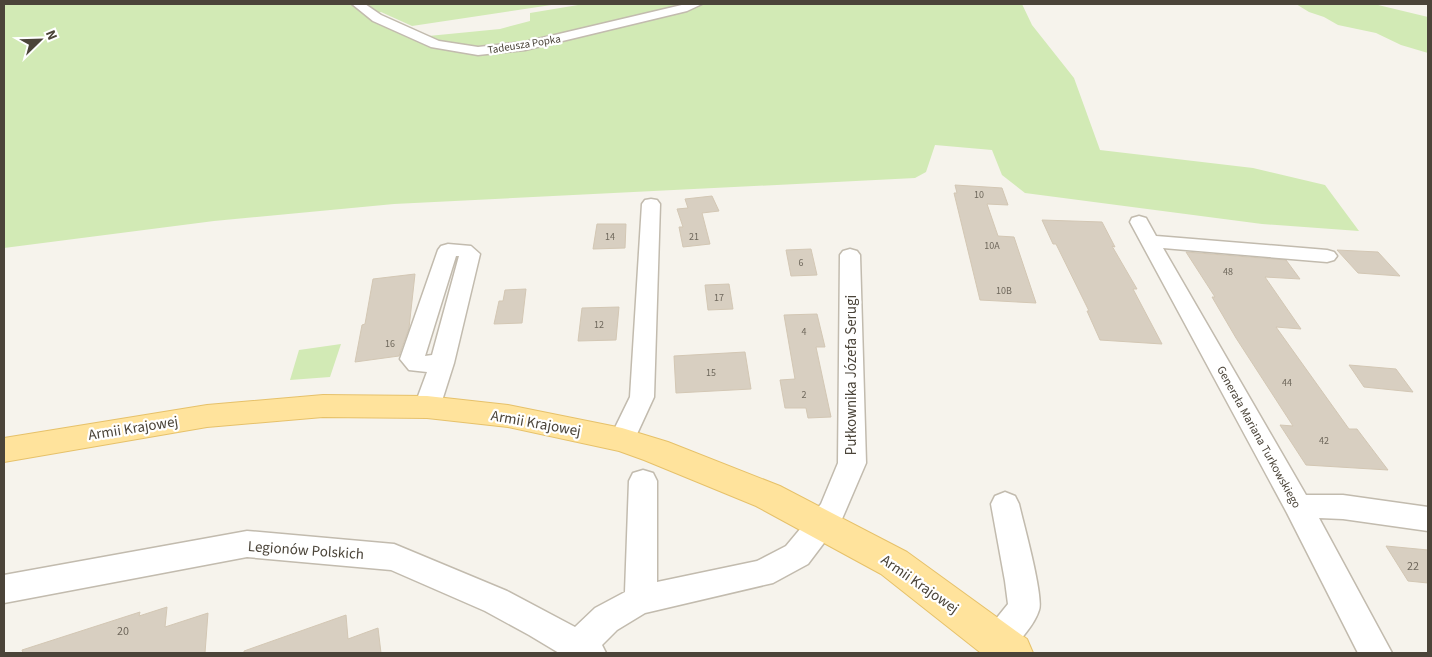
<svg xmlns="http://www.w3.org/2000/svg" width="1432" height="657" font-family="'Source Sans 3',sans-serif">
	<style>
		.green { fill: #d2eab5 }
		.building { fill: #d8cfc1; stroke: #d3c7b4 }
		.lines { fill: none; stroke-linecap: round; stroke-linejoin: round }
		.minor-casing { stroke: #c2bbae; stroke-width: 3 }
		.major-casing { stroke: #e6c16a; stroke-width: 2 }
		.minor { fill: #fff; fill-rule: evenodd }
		.major { fill: #ffe39c; fill-rule: evenodd }
		.labels { text-anchor: middle; stroke-width: 4.5; stroke-linejoin: round; paint-order: stroke }
		.number-label { font-size: 10px; fill: #6e675b }
		.far-street-label { font-size: 11px; fill: #4b4439; stroke: #fff }
		.street-label { font-size: 12px; fill: #4b4439; stroke: #fff }
		.near-number-label { font-size: 12px; fill: #6e675b }
		.near-street-label { font-size: 15px; fill: #4b4439; stroke: #fff }
	</style>
	<rect width="100%" height="100%" fill="#f6f3ec"/>
	<path class="green" d="M 4,4 L 558,4 L 412,26 L 381,12 L 362,13 L 408,38 L 500,29 L 530,21 L 530,13 L 584,4 L 1022,4 L 1032,25 L 1074,78 L 1100,150 L 1253,168 L 1325,185 L 1359,231 L 1262,224 L 1025,193 L 1002,175 L 992,150 L 935,145 L 926,172 L 915,178 L 394,204 L 214,221 L 4,248 Z
		M 1296,4 L 1374,4 L 1428,17 L 1428,53 L 1401,45 L 1376,33 L 1338,25 L 1324,17 L 1309,12 Z
		M 341,344 L 330,377 L 290,380 L 299,350 Z"/>
	<path class="building" d="M 955,185 L 1002,188 L 1008,205 L 987,204 L 998,236 L 1014,237 L 1036,303 L 980,300 L 954,193 L 957,193 Z
		M 712,196 L 719,211 L 702,213 L 710,244 L 683,247 L 679,227 L 683,227 L 677,209 L 688,208 L 685,199 Z
		M 1042,220 L 1102,222 L 1115,247 L 1112,246 L 1137,289 L 1133,289 L 1162,344 L 1100,340 L 1087,311 L 1089,311 L 1056,244 L 1053,244 Z
		M 597,224 L 626,224 L 625,248 L 593,249 Z
		M 811,249 L 817,275 L 791,276 L 786,250 Z
		M 1337,250 L 1378,252 L 1400,276 L 1358,273 Z
		M 1186,252 L 1286,260 L 1300,279 L 1265,277 L 1301,329 L 1276,327 L 1349,429 L 1357,429 L 1388,470 L 1306,465 L 1280,425 L 1293,426 L 1236,338 L 1212,297 L 1215,297 Z
		M 415,274 L 409,328 L 399,356 L 355,362 L 362,325 L 365,324 L 373,279 Z
		M 729,284 L 733,309 L 708,310 L 705,285 Z
		M 526,289 L 522,323 L 494,324 L 499,301 L 503,301 L 505,290 Z
		M 619,307 L 616,340 L 578,341 L 582,308 Z
		M 817,314 L 825,347 L 816,347 L 831,417 L 808,418 L 806,408 L 785,408 L 780,380 L 795,379 L 784,315 Z
		M 745,352 L 751,389 L 676,393 L 674,356 Z
		M 1349,365 L 1396,369 L 1413,392 L 1364,387 Z
		M 1386,546 L 1428,550 L 1428,583 L 1408,581 Z
		M 167,607 L 165,627 L 208,613 L 205,653 L 23,653 L 22,650 L 140,612 L 139,616 Z
		M 346,615 L 348,639 L 378,628 L 381,653 L 244,653 L 244,651 Z"/>
	<g class="lines">
		<g class="minor-casing">
			<path id="minor" d="M 352,4 L 365,4 L 381,15 L 439,41 L 478,47 L 525,42 L 686,4 L 702,4 L 687,11 L 525,50 L 478,55 L 431,47 L 373,21 Z
				M 651,199 L 657,200 L 660,204 L 654,397 L 631,447 L 622,450 L 613,447 L 609,440 L 630,397 L 642,204 L 645,200 Z
				M 1139,216 L 1146,218 L 1156,236 L 1327,250 L 1334,252 L 1337,256 L 1334,260 L 1327,262 L 1163,248 L 1306,495 L 1343,495 L 1428,507 L 1428,531 L 1343,519 L 1319,518 L 1392,653 L 1358,653 L 1287,513 L 1130,222 L 1132,218 Z
				M 448,244 L 471,246 L 480,254 L 454,363 L 440,407 L 436,413 L 427,416 L 418,413 L 414,407 L 427,372 L 409,370 L 400,359 L 438,250 L 441,246 ZM 456,256 L 459,256 L 432,355 L 425,356 Z
				M 850,249 L 857,251 L 860,255 L 866,463 L 842,519 L 808,564 L 773,583 L 645,613 L 617,630 L 602,645 L 606,653 L 559,653 L 529,635 L 485,611 L 391,570 L 247,557 L 4,603 L 4,575 L 247,531 L 394,544 L 507,591 L 575,627 L 595,608 L 625,592 L 629,481 L 633,473 L 643,470 L 653,473 L 657,481 L 657,582 L 757,561 L 786,546 L 821,504 L 838,463 L 840,255 L 843,251 Z
				M 1005,492 L 1015,496 L 1019,504 C 1023,522 1044,597 1039,610 C 1034,626 1020,639 1011,652 L 990,653 L 987,652 L 982,641 L 987,630 L 1008,604 L 1005,581 L 991,504 L 995,496 Z"/>
		</g>
		<g class="major-casing">
			<path id="major" d="M 323,395 L 427,396 L 508,405 L 622,428 L 668,442 L 780,486 L 907,552 L 1027,639 L 1033,653 L 981,653 L 881,574 L 756,506 L 644,460 L 619,451 L 508,427 L 427,418 L 323,417 L 207,427 L 4,462 L 4,438 L 207,405 Z"/>
		</g>
		<use href="#minor" class="minor"/>
		<use href="#major" class="major"/>
	</g>
	<g class="labels">
		<g class="number-label">
			<text x="979" y="198">10</text>
			<text x="610" y="240">14</text>
			<text x="694" y="240">21</text>
			<text x="992" y="249">10A</text>
			<text x="801" y="266">6</text>
			<text x="1228" y="275">48</text>
			<text x="1004" y="294">10B</text>
			<text x="719" y="301">17</text>
			<text x="599" y="328">12</text>
			<text x="804" y="335">4</text>
			<text x="390" y="347">16</text>
			<text x="711" y="376">15</text>
			<text x="1287" y="386">44</text>
			<text x="804" y="398">2</text>
			<text x="1324" y="444">42</text>
		</g>
		<g class="far-street-label">
			<text transform="translate(524 44) rotate(-9)" y="4">Tadeusza Popka</text>
		</g>
		<g class="street-label">
			<text transform="translate(1259 437) rotate(61)" y="4">Generała Mariana Turkowskiego</text>
		</g>
		<g class="near-number-label">
			<text x="1413" y="570">22</text>
			<text x="123" y="635">20</text>
		</g>
		<g class="near-street-label">
			<text transform="translate(851 375) rotate(-90)" y="5">Pułkownika Józefa Serugi</text>
			<text transform="translate(536 423) rotate(10)" y="5">Armii Krajowej</text>
			<text transform="translate(133 428) rotate(-9)" y="5">Armii Krajowej</text>
			<text transform="translate(306 550) rotate(4)" y="5">Legionów Polskich</text>
			<text transform="translate(920 584) rotate(35)" y="5">Armii Krajowej</text>
		</g>
	</g>
	<rect width="1432" height="657" fill="none" stroke="#4b4439" stroke-width="10"/>
	<g transform="translate(40 40) rotate(67)" stroke="#ffffff" stroke-width="4" paint-order="stroke">
	<path d="M0-4L9 19L0 12L-9 19Z" fill="#4b4439"/>
	<text y="-8" font-size="14" font-weight="bold" text-anchor="middle" fill="#4b4439">N</text>
	</g>
</svg>
